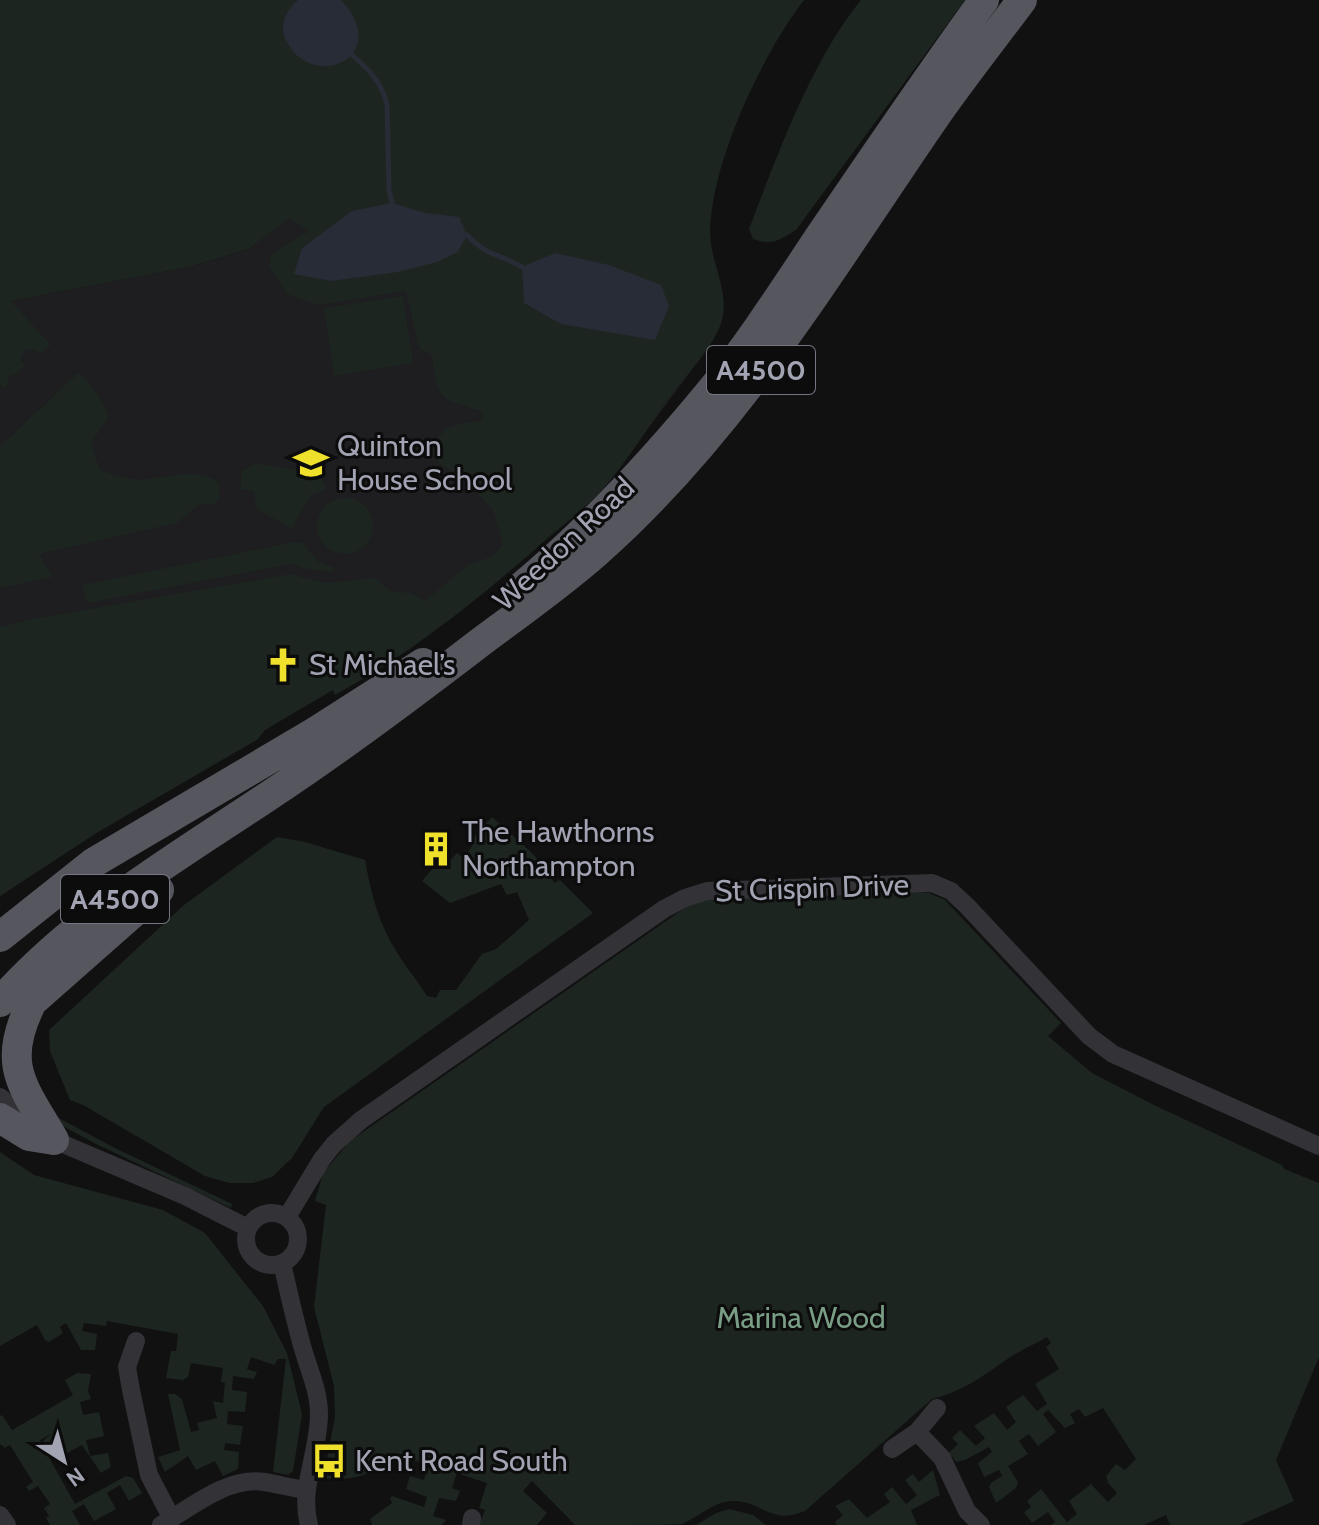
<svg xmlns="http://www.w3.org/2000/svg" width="1319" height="1525" font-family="Cabin,sans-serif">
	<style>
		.built { fill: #1e1d1f }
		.green { fill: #1d2520 }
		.water { fill: #282c36 }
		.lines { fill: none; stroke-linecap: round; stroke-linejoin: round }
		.stream { stroke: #282c36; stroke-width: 5 }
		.minor { stroke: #323237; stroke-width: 18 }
		.trunk { stroke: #56565f; stroke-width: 30 }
		.labels { text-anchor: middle; stroke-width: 6; stroke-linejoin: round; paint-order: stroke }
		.shield { fill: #0c0c0d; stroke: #757681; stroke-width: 2 }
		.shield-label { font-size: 28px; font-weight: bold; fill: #a2a3b3 }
		.poi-label { font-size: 30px; fill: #a2a3b3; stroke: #0c0c0d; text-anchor: start }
		.street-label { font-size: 30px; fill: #a2a3b3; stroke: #0c0c0d }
		.park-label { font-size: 30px; fill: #799e85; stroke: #0c0c0d }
	</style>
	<rect width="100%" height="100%" fill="#111112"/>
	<path class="built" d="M 502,0 L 714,190 L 710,228 L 712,257 L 721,284 L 723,316 L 709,347 L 603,489 L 465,608 L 410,649 L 335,695 L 307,614 L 258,739 L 98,832 L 0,896 L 0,311 L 10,301 L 189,267 L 249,249 L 288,218 Z"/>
	<path class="green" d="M 0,0 L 804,0 C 762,55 714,157 710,227 C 708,257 728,286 723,316 C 718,342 690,370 674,391 C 652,421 627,462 603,489 C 587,507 567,522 549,537 C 483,596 413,652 335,695 L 333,690 L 265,730 L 258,739 L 98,832 L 0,896 L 0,627 L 32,619 L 290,574 L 326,583 L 374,578 L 391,591 L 411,593 L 425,601 L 468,565 L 490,557 L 503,545 L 494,512 L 462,475 L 442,466 L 432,454 C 438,424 456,424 482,421 L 482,411 C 439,399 438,400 432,355 L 419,348 L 406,291 L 318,305 L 287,294 L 269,266 L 271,254 L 309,231 L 289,218 L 249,249 L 189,267 L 11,301 L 51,345 L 39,354 L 33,349 L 27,349 L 22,355 L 21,361 L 25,365 L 16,375 L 12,374 L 8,378 L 9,383 L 4,388 L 0,384 Z
		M 861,0 L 965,0 L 796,230 C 779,240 773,246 753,239 L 749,229 C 777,156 811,61 861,0 Z
		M 403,296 L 413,363 L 334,376 L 324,308 Z
		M 78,373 C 90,382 105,402 109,417 L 91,443 L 100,470 C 110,473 121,477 131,479 C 160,482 192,464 218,482 L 220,496 L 215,504 L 200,504 L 177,523 L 39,554 L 53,577 L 0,588 L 0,446 Z
		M 256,463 C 277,468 299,468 320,475 L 326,489 L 310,496 L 292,529 L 257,509 L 253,491 L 240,489 L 242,471 Z
		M317 526a28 28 0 1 1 56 0a28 28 0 1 1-56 0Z
		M 293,542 L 303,543 L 319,562 L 335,568 L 332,572 L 307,569 L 291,564 L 87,603 L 82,585 Z
		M 492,817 C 509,833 547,862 554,883 L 560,880 L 593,913 L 324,1107 L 292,1158 L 272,1177 L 253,1183 L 229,1183 L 205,1176 L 83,1105 L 70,1100 L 50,1051 L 49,1030 L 184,905 L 277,837 L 305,842 L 365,860 C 371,894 379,925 398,954 C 407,969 418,981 427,996 L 436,998 L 440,990 L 456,990 L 482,954 L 496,949 L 529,920 L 517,892 L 507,895 L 501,884 L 450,903 L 422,881 L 439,861 L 446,865 L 457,853 L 464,858 L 472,846 L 469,843 Z
		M 908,892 L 929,893 L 945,900 L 1061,1023 L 1048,1036 L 1092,1073 L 1156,1106 L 1282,1165 L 1284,1169 L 1319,1183 L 1319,1357 L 1276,1460 L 1294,1501 L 1240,1525 L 1170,1525 L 1166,1515 L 1144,1525 L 1051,1525 L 1055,1522 L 1048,1512 L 1032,1523 L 1024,1512 L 1031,1507 L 1027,1501 L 1041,1489 L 1067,1522 L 1077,1514 L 1069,1501 L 1091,1484 L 1108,1502 L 1117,1493 L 1108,1483 L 1106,1476 L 1116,1464 L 1125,1470 L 1136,1459 L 1103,1408 L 1085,1417 L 1079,1409 L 1070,1414 L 1075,1423 L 1065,1428 L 1048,1410 L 1043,1414 L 1056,1432 L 1038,1446 L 1029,1434 L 1019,1441 L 1028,1454 L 1008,1466 L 1018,1482 L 1016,1488 L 996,1503 L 989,1487 L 991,1483 L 1002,1476 L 999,1470 L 984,1477 L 978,1463 L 992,1452 L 989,1447 L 965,1460 L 956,1462 L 949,1453 L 958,1444 L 952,1438 L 960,1430 L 976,1446 L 985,1438 L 974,1426 L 994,1413 L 1007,1430 L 1016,1422 L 1006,1407 L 1023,1395 L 1037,1411 L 1047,1404 L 1035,1384 L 1059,1369 L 1046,1347 L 1051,1343 L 1047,1337 C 1033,1345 1017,1352 1003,1362 C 982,1377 959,1393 932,1399 L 805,1511 C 769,1525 765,1502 734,1501 C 713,1501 699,1517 682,1524 C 671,1525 594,1525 575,1525 L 532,1481 L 523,1491 L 547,1513 L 537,1525 L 479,1525 L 485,1510 L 479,1508 L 487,1483 L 457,1473 L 452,1488 L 460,1491 L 456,1501 L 439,1498 L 433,1516 L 446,1520 L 442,1525 L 372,1525 L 370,1519 L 392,1503 L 390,1498 L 392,1496 L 424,1507 L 427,1497 L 406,1489 L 410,1476 L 424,1480 L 428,1465 L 393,1453 C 373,1477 353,1481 323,1478 L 335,1417 L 334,1386 L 314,1307 L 326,1205 L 315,1201 L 323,1173 L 350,1141 L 692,903 L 704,899 Z
		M 57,1117 L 115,1148 L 232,1204 L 231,1208 L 96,1144 L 61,1125 Z
		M 0,1152 L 34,1175 L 163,1210 L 205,1233 L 263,1306 L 287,1353 L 302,1414 L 293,1471 L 288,1475 L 273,1472 L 286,1359 L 278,1359 L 274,1365 L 251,1357 L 247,1369 L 257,1372 L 254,1379 L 233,1376 L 232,1390 L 247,1392 L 245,1412 L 228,1411 L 227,1424 L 243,1426 L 240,1445 L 225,1443 L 224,1450 L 239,1452 L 238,1469 L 223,1476 L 215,1461 L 196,1470 L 188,1456 L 165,1472 L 158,1457 L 180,1450 L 168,1394 L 175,1394 L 182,1399 L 191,1432 L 199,1430 L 197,1423 L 217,1418 L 213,1401 L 223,1403 L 225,1383 L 221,1382 L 223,1368 L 191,1363 L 188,1377 L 183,1380 L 166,1378 L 171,1351 L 176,1351 L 178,1334 L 107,1321 L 106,1326 L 84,1323 L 82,1331 L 97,1334 L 95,1350 L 81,1350 L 66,1323 L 60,1327 L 63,1333 L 49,1342 L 45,1340 L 37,1325 L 0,1346 Z
		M 77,1373 L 91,1374 L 88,1391 L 91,1399 L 80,1402 L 83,1415 L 99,1412 L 104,1436 L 86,1440 L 90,1456 L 108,1453 L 111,1467 L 101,1473 L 82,1445 L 54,1460 L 43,1441 L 52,1433 L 40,1440 L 41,1443 L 75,1504 L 126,1476 L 133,1478 L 142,1493 L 129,1501 L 120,1485 L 107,1493 L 116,1509 L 94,1521 L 84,1504 L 72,1511 L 80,1525 L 50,1525 L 46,1518 L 49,1516 L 44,1508 L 50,1504 L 38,1486 L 29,1491 L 26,1487 L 33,1482 L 10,1445 L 5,1448 L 0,1444 L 0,1416 L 2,1415 L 12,1430 L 66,1399 L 73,1395 L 65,1380 Z
		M 933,1470 L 940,1495 L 911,1510 L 917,1525 L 837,1525 L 835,1522 L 843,1515 L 835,1506 L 849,1499 L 867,1518 L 890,1502 L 884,1494 L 892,1487 L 906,1504 L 917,1495 L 905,1480 L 913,1474 L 919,1482 Z
		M 729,1509 L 753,1515 L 766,1525 L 696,1525 L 716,1513 Z"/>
	<path class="water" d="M 298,0 L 341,0 C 395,58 309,94 285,38 C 279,25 287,9 298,0 Z
		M 392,203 L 425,213 L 459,217 L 467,235 L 458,252 L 437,262 L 398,272 L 331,281 L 294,274 L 302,248 L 352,211 Z
		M 555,253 L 609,265 L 661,285 L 669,306 L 655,340 L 561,324 L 524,303 L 522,267 Z"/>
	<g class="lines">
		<path class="stream" d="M 351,54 C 369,70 381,81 387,104 L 389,191 L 392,203
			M 467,235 C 485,255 499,254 522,267"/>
		<path class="minor" d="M 0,1097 L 54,1140 L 185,1196 L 248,1228
			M246 1239a26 26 0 1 1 52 0a26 26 0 1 1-52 0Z
			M 287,1217 L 322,1159 L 334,1144 L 361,1120 L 664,909 L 685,898 L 707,891 L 932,883 L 951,891 L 967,906 L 1089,1036 L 1113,1054 L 1319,1146
			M 282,1263 C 288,1290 294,1316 301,1342 C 307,1366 319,1389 319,1414 C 319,1452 299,1488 309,1525
			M 136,1341 L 127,1367 L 131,1390 L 149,1475 L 172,1519
			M 917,1432 L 942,1458 L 967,1511 L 981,1525
			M 892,1449 L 917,1432 L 937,1408
			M 0,1515 L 7,1525
			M 161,1525 C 190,1508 228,1476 264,1482 C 277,1484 292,1488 306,1490
			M 471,1525 L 472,1518"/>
		<path class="trunk" d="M 521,587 C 593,527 655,459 714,387 C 753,339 787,285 822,233 C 875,155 928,77 984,0
			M 0,937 L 93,863 L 315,732 L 423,663
			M 0,1002 C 76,916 176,858 270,795 C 343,747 413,694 482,641 C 521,612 561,584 597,552 C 736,429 831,268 935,117 C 963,77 993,39 1022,0
			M 0,1118 L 29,1136 L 54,1140
			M 54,1140 C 23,1086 0,1065 32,1002 L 159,890"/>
	</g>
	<defs>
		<g id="school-bare" transform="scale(2.76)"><path d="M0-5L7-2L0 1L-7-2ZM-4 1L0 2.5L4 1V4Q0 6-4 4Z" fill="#efe02c" stroke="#0c0c0d" stroke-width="2.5" paint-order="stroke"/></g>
		<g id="church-bare" transform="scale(2.76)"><path d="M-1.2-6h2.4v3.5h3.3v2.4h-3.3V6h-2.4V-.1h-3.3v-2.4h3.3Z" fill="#efe02c" stroke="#0c0c0d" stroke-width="2.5" paint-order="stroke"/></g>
		<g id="building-bare" transform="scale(2.76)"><path d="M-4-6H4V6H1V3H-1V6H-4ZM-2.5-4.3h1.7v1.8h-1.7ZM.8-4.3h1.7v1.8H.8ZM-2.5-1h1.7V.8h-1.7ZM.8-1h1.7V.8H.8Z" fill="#efe02c" stroke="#0c0c0d" stroke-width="2.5" paint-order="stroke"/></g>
		<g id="bus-bare" transform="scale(2.76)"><path d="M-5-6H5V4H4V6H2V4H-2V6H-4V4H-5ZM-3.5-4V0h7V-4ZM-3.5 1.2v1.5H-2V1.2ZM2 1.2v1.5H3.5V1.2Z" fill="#efe02c" stroke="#0c0c0d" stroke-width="2.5" paint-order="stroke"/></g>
	</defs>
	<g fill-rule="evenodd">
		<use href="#school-bare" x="311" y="463"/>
		<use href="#church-bare" x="283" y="665"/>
		<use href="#building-bare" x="436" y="849"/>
		<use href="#bus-bare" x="329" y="1461"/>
	</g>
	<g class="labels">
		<g class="shield">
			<rect x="707" y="346" width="108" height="48" rx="6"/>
			<rect x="61" y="875" width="108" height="48" rx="6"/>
		</g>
		<g class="shield-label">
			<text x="761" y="380">A4500</text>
			<text x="115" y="909">A4500</text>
		</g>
		<g class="poi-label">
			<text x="337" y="456">Quinton<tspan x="337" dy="34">House School</tspan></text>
			<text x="309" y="675">St Michael’s</text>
			<text x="462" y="842">The Hawthorns<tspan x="462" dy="34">Northampton</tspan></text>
			<text x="355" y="1471">Kent Road South</text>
		</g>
		<g class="street-label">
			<text transform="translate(564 544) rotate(-43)" y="10">Weedon Road</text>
			<text transform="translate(812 888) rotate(-2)" y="10">St Crispin Drive</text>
		</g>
		<g class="park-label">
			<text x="801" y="1328">Marina Wood</text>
		</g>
	</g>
	<g transform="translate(64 1461) rotate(144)" stroke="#0c0c0d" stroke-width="6" paint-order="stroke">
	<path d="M0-6L14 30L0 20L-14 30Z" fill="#a2a3b3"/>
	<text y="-12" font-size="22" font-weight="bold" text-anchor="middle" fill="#a2a3b3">N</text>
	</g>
</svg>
